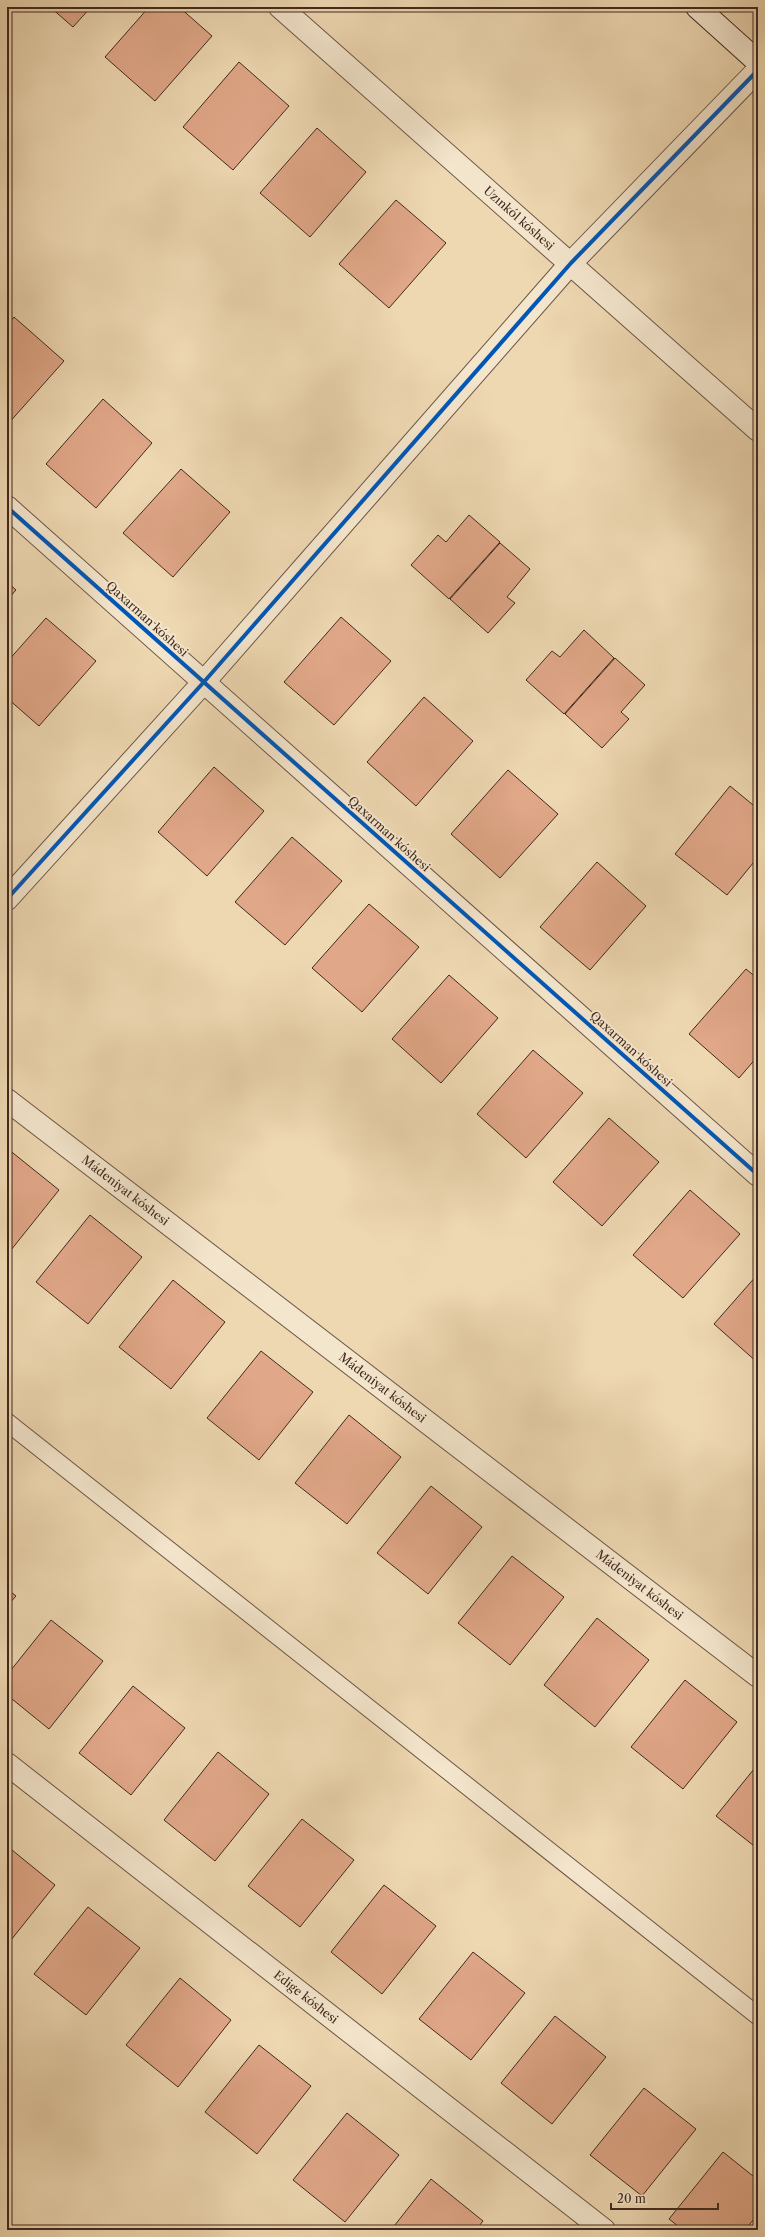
<svg xmlns="http://www.w3.org/2000/svg" width="765" height="2237" font-family="'Libre Caslon Text',serif">
	<style>
		.building { fill: #e0a788; stroke: #41291f }
		.lines { fill: none; stroke-linecap: round; stroke-linejoin: round }
		.service-casing { stroke: #6c5544; stroke-width: 19 }
		.minor-casing { stroke: #6c5544; stroke-width: 24 }
		.secondary-casing { stroke: #41291f; stroke-width: 24 }
		.service { stroke: #f4e6cd; stroke-width: 17 }
		.minor { stroke: #f4e6cd; stroke-width: 22 }
		.secondary { stroke: #f4e6cd; stroke-width: 22 }
		.cycleway-casing { stroke: #f4e6cd; stroke-width: 6 }
		.cycleway { stroke: #0057b8; stroke-width: 4 }
		.labels { text-anchor: middle; stroke-width: 4; stroke-linejoin: round; paint-order: stroke }
		.street-label { font-size: 12px; fill: #41291f; stroke: #f4e6cd }
	</style>
	<rect width="100%" height="100%" fill="#eed8b2"/>
	<filter id="stains"><feTurbulence type="fractalNoise" baseFrequency=".005" numOctaves="4"/><feColorMatrix values="0 0 0 0 .2 0 0 0 0 .09 0 0 0 0 .02 0 0 0 .5 -.17"/></filter>
	<radialGradient id="worn" r=".72"><stop offset=".6" stop-color="#630" stop-opacity="0"/><stop offset="1" stop-color="#630" stop-opacity=".3"/></radialGradient>
	<path class="building" d="M 50,7 L 91,7 L 73,27 Z
		M 149,7 L 179,7 L 212,36 L 155,101 L 105,57 Z
		M 239,62 L 289,106 L 233,170 L 183,127 Z
		M 317,128 L 366,172 L 310,237 L 260,193 Z
		M 396,200 L 446,243 L 389,308 L 339,264 Z
		M 14,317 L 64,361 L 7,425 L 7,326 Z
		M 103,399 L 152,443 L 96,508 L 46,464 Z
		M 181,469 L 230,512 L 173,577 L 123,533 Z
		M 469,515 L 500,542 L 449,599 L 411,565 L 438,535 L 446,542 Z
		M 500,543 L 530,569 L 507,597 L 515,603 L 488,633 L 450,599 Z
		M 7,582 L 16,590 L 7,600 Z
		M 341,617 L 391,661 L 334,725 L 284,682 Z
		M 46,618 L 96,661 L 39,726 L 7,698 L 7,662 Z
		M 584,630 L 614,658 L 564,714 L 526,680 L 552,651 L 560,657 Z
		M 615,658 L 645,685 L 621,712 L 629,719 L 602,748 L 565,714 Z
		M 424,697 L 473,741 L 416,806 L 367,762 Z
		M 214,767 L 264,811 L 207,876 L 158,832 Z
		M 508,770 L 558,814 L 500,878 L 451,834 Z
		M 730,786 L 758,809 L 758,857 L 727,895 L 675,854 Z
		M 292,837 L 342,881 L 285,945 L 235,902 Z
		M 597,862 L 646,906 L 590,970 L 540,927 Z
		M 369,904 L 419,947 L 362,1012 L 312,968 Z
		M 746,969 L 758,979 L 758,1056 L 739,1078 L 689,1034 Z
		M 449,975 L 498,1018 L 441,1083 L 392,1039 Z
		M 533,1050 L 583,1093 L 526,1158 L 477,1114 Z
		M 609,1118 L 659,1162 L 602,1226 L 553,1182 Z
		M 8,1149 L 59,1190 L 7,1255 L 7,1150 Z
		M 690,1190 L 740,1234 L 683,1298 L 633,1255 Z
		M 90,1215 L 142,1257 L 88,1324 L 36,1282 Z
		M 758,1274 L 758,1363 L 714,1324 Z
		M 173,1280 L 225,1322 L 171,1389 L 119,1347 Z
		M 261,1351 L 313,1392 L 259,1460 L 207,1418 Z
		M 349,1415 L 401,1457 L 347,1524 L 295,1483 Z
		M 431,1486 L 482,1527 L 428,1594 L 377,1553 Z
		M 512,1556 L 564,1597 L 510,1665 L 458,1623 Z
		M 7,1589 L 16,1596 L 7,1606 Z
		M 597,1618 L 649,1660 L 595,1727 L 544,1685 Z
		M 51,1620 L 103,1661 L 49,1729 L 7,1695 L 7,1675 Z
		M 685,1680 L 737,1722 L 683,1789 L 631,1747 Z
		M 133,1686 L 185,1728 L 131,1795 L 79,1753 Z
		M 218,1752 L 269,1794 L 215,1861 L 164,1820 Z
		M 758,1764 L 758,1849 L 716,1816 Z
		M 302,1819 L 354,1860 L 300,1927 L 248,1886 Z
		M 7,1846 L 55,1885 L 7,1945 Z
		M 384,1885 L 436,1926 L 382,1994 L 331,1952 Z
		M 88,1907 L 140,1948 L 86,2015 L 34,1974 Z
		M 473,1952 L 525,1993 L 471,2060 L 419,2019 Z
		M 180,1978 L 231,2020 L 178,2087 L 126,2045 Z
		M 555,2016 L 606,2057 L 552,2124 L 501,2083 Z
		M 259,2045 L 311,2086 L 257,2154 L 205,2112 Z
		M 644,2088 L 696,2129 L 642,2196 L 590,2155 Z
		M 347,2113 L 399,2155 L 345,2222 L 293,2180 Z
		M 723,2152 L 758,2180 L 758,2214 L 745,2230 L 683,2230 L 669,2219 Z
		M 431,2179 L 483,2221 L 476,2230 L 391,2230 Z"/>
	<g class="lines">
		<g class="service-casing">
			<path id="service" d="M 7,1422 L 758,2016"/>
		</g>
		<g class="minor-casing">
			<g id="minor">
				<path id="s1" d="M 280,7 L 758,430"/>
				<path d="M 7,507 L 758,1175"/>
				<path d="M 7,899 L 203,683 L 571,263 L 758,70"/>
				<path id="s2" d="M 7,1100 L 758,1676"/>
				<path id="s3" d="M 7,1764 L 604,2230"/>
			</g>
		</g>
		<g class="secondary-casing">
			<path id="secondary" d="M 697,7 L 758,62"/>
		</g>
		<use href="#service" class="service"/>
		<use href="#minor" class="minor"/>
		<use href="#secondary" class="secondary"/>
		<g class="cycleway-casing">
			<path id="cycleway" d="M 7,507 L 758,1175
				M 7,899 L 203,683 L 571,263 L 758,70"/>
		</g>
		<use href="#cycleway" class="cycleway"/>
	</g>
	<g class="labels">
		<g class="street-label">
			<text dy="4" stroke="none"><textPath href="#s1" startOffset="319">Uzınkól kóshesi</textPath></text>
			<text transform="translate(147 619) rotate(42)" y="4">Qaxarman kóshesi</text>
			<text transform="translate(389 834) rotate(42)" y="4">Qaxarman kóshesi</text>
			<text transform="translate(631 1049) rotate(42)" y="4">Qaxarman kóshesi</text>
			<text dy="4" stroke="none"><textPath href="#s2" startOffset="149">Mádeniyat kóshesi</textPath></text>
			<text dy="4" stroke="none"><textPath href="#s2" startOffset="473">Mádeniyat kóshesi</textPath></text>
			<text dy="4" stroke="none"><textPath href="#s2" startOffset="797">Mádeniyat kóshesi</textPath></text>
			<text dy="4" stroke="none"><textPath href="#s3" startOffset="379">Edige kóshesi</textPath></text>
		</g>
	</g>
	<rect width="765" height="2237" fill="none" stroke="#eed8b2" stroke-width="24"/>
	<rect x="8" y="8" width="749" height="2221" fill="none" stroke="#41291f" stroke-width="2"/>
	<rect x="12" y="12" width="741" height="2213" fill="none" stroke="#41291f"/>
	<path d="M611 2203v6h107v-6" fill="none" stroke="#41291f" stroke-width="2"/>
	<text x="617" y="2203" font-size="12" fill="#41291f" stroke="#f4e6cd" stroke-width="3" paint-order="stroke">20 m</text>
	<rect width="100%" height="100%" filter="url(#stains)"/>
	<rect width="100%" height="100%" fill="url(#worn)"/>
</svg>
